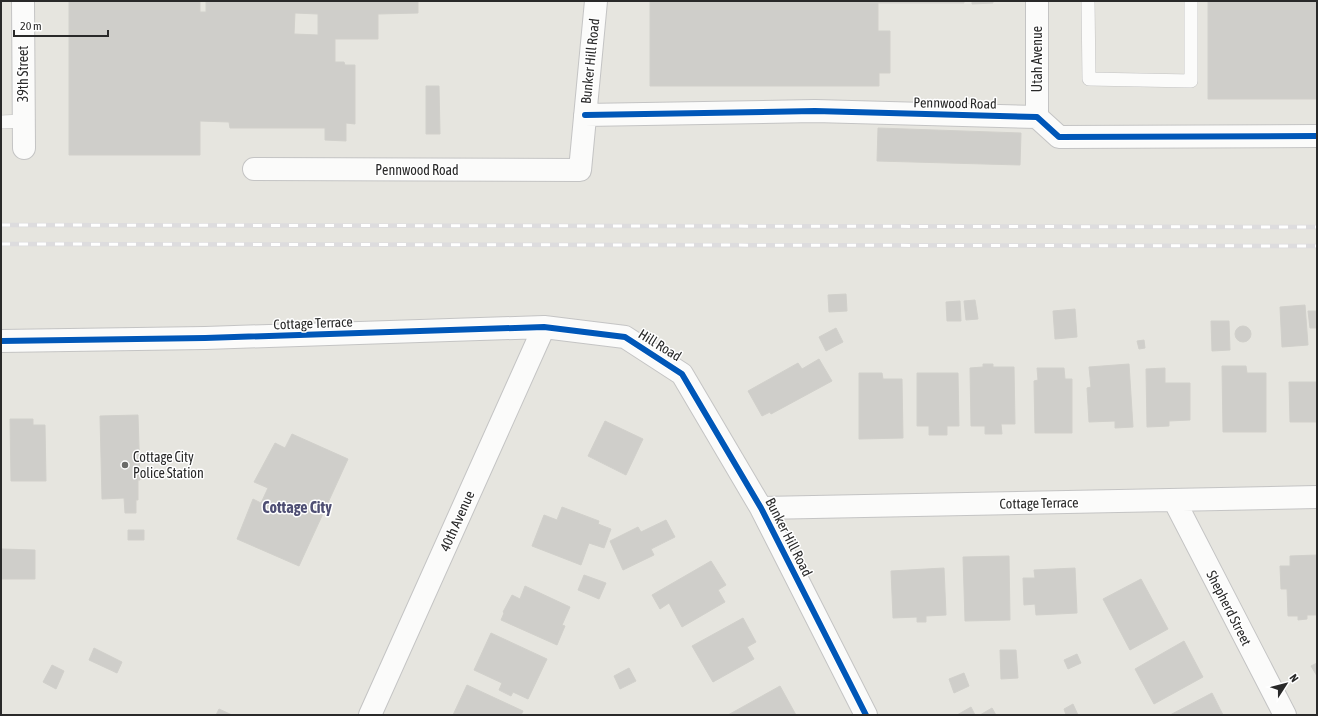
<svg xmlns="http://www.w3.org/2000/svg" width="1318" height="716" font-family="'Asap Condensed',sans-serif">
	<style>
		.building { fill: #cfceca; stroke: #d1d0cb; fill-rule: evenodd }
		.lines { fill: none; stroke-linecap: round; stroke-linejoin: round }
		.lane-casing { stroke: #c4c4c4; stroke-width: 14 }
		.street-casing { stroke: #c4c4c4; stroke-width: 24 }
		.lane { stroke: #fbfbfa; stroke-width: 13 }
		.street { stroke: #fbfbfa; stroke-width: 22 }
		.rail-casing { stroke: #dddcde; stroke-width: 4.5 }
		.rail { stroke: #fff; stroke-width: 3; stroke-dasharray: 9; stroke-linecap: butt }
		.cycleway-casing { stroke: #fff; stroke-width: 8 }
		.cycleway { stroke: #0057b8; stroke-width: 6 }
		.poi-dot { fill: #6b6b69; stroke: #fff; stroke-width: 1.5 }
		.labels { text-anchor: middle; stroke-width: 3; stroke-linejoin: round; paint-order: stroke }
		.street-label { font-size: 14px; fill: #292929; stroke: #fff }
		.poi-label { font-size: 14px; fill: #292929; stroke: #fff; text-anchor: start }
		.quarter-label { font-size: 16px; font-weight: bold; fill: #4f4f74; stroke: #fff }
	</style>
	<rect width="100%" height="100%" fill="#e6e5df"/>
	<path class="building" d="M 69,1 L 200,1 L 200,12 L 206,12 L 206,1 L 418,1 L 418,13 L 378,14 L 378,39 L 335,39 L 335,62 L 344,62 L 345,65 L 355,65 L 355,124 L 346,123 L 346,141 L 325,140 L 325,128 L 230,128 L 229,122 L 200,121 L 200,155 L 69,155 ZM 295,13 L 318,14 L 318,35 L 294,34 Z
		M 650,1 L 964,1 L 964,3 L 878,3 L 878,31 L 890,31 L 890,73 L 879,73 L 879,86 L 650,86 Z
		M 972,1 L 993,1 L 993,3 L 972,4 Z
		M 1208,1 L 1317,1 L 1317,99 L 1208,99 Z
		M 426,86 L 439,86 L 440,134 L 426,134 Z
		M 878,128 L 1021,133 L 1020,165 L 877,161 Z
		M 846,294 L 847,311 L 829,312 L 828,295 Z
		M 975,300 L 978,319 L 966,320 L 964,301 Z
		M 960,301 L 961,321 L 947,321 L 946,302 Z
		M 1305,305 L 1308,345 L 1282,347 L 1280,307 Z
		M 1075,309 L 1077,337 L 1055,339 L 1053,311 Z
		M 1308,311 L 1317,311 L 1317,328 L 1310,328 Z
		M 1211,321 L 1229,321 L 1230,350 L 1212,351 Z
		M1235 334a8 8 0 1 1 16 0a8 8 0 1 1-16 0Z
		M 836,328 L 843,342 L 826,351 L 819,337 Z
		M 1144,340 L 1145,348 L 1139,349 L 1137,341 Z
		M 819,359 L 832,381 L 771,414 L 770,412 L 762,416 L 748,391 L 798,363 L 802,369 Z
		M 983,364 L 993,364 L 993,367 L 1014,367 L 1015,424 L 1001,424 L 1002,434 L 985,434 L 985,426 L 971,426 L 970,368 L 983,367 Z
		M 1129,364 L 1133,427 L 1115,428 L 1115,421 L 1089,422 L 1087,388 L 1091,387 L 1089,367 Z
		M 1222,366 L 1246,366 L 1247,373 L 1266,373 L 1266,432 L 1223,432 Z
		M 1037,368 L 1064,368 L 1065,379 L 1072,379 L 1072,433 L 1035,433 L 1034,381 L 1038,380 Z
		M 1165,368 L 1165,383 L 1190,383 L 1190,420 L 1169,421 L 1169,426 L 1147,427 L 1146,369 Z
		M 859,373 L 882,373 L 883,379 L 902,379 L 903,438 L 859,439 Z
		M 917,373 L 958,373 L 959,426 L 947,426 L 947,435 L 929,435 L 929,426 L 917,426 Z
		M 1289,382 L 1317,382 L 1317,422 L 1290,422 Z
		M 138,415 L 140,480 L 138,480 L 138,500 L 136,500 L 136,513 L 125,513 L 124,498 L 102,499 L 100,416 Z
		M 10,419 L 33,419 L 33,425 L 45,425 L 46,481 L 11,481 Z
		M 605,421 L 643,439 L 626,475 L 588,456 Z
		M 292,434 L 348,459 L 299,566 L 237,539 L 253,499 L 261,503 L 268,488 L 254,482 L 275,443 L 285,448 Z
		M 562,507 L 599,521 L 598,524 L 611,529 L 604,548 L 589,543 L 581,565 L 532,546 L 544,515 L 557,520 Z
		M 666,520 L 675,537 L 651,549 L 654,555 L 623,570 L 610,541 L 638,527 L 641,532 Z
		M 128,530 L 144,530 L 144,540 L 128,540 Z
		M 2,549 L 35,550 L 35,579 L 2,579 Z
		M 1317,555 L 1317,615 L 1307,615 L 1307,619 L 1298,620 L 1298,616 L 1288,616 L 1287,589 L 1281,589 L 1280,566 L 1290,566 L 1290,556 Z
		M 1009,556 L 1010,620 L 965,621 L 963,557 Z
		M 711,561 L 726,585 L 718,590 L 725,602 L 682,627 L 669,603 L 660,609 L 652,595 Z
		M 944,568 L 946,615 L 926,616 L 926,622 L 917,622 L 917,617 L 893,618 L 891,571 Z
		M 1075,568 L 1077,613 L 1036,615 L 1035,604 L 1024,605 L 1023,578 L 1035,578 L 1034,570 Z
		M 584,575 L 606,583 L 599,599 L 578,590 Z
		M 1141,579 L 1168,629 L 1130,650 L 1103,599 Z
		M 525,586 L 570,607 L 562,625 L 565,626 L 557,645 L 501,620 L 504,613 L 503,612 L 512,595 L 520,599 Z
		M 743,618 L 756,642 L 747,647 L 754,659 L 713,682 L 692,646 Z
		M 491,633 L 547,659 L 528,699 L 513,692 L 511,696 L 499,690 L 502,683 L 474,670 Z
		M 1184,641 L 1203,677 L 1154,704 L 1135,669 Z
		M 94,648 L 122,662 L 117,673 L 89,660 Z
		M 1000,650 L 1016,650 L 1018,678 L 1001,679 Z
		M 1077,654 L 1081,663 L 1068,669 L 1064,660 Z
		M 1317,663 L 1317,676 L 1311,666 Z
		M 52,665 L 64,671 L 56,689 L 43,682 Z
		M 629,668 L 636,681 L 620,689 L 614,676 Z
		M 964,673 L 969,686 L 954,693 L 949,679 Z
		M 467,685 L 523,711 L 521,715 L 453,715 Z
		M 780,686 L 796,715 L 728,715 Z
		M 1212,693 L 1223,715 L 1170,715 Z
		M 1073,704 L 1078,715 L 1066,715 L 1064,709 Z
		M 971,707 L 975,715 L 957,715 Z
		M 992,708 L 996,715 L 980,715 Z
		M 219,709 L 232,715 L 216,715 Z"/>
	<g class="lines">
		<g class="lane-casing">
			<path id="lane" d="M 1088,1 L 1089,79 L 1191,81 L 1191,1
				M 1,122 L 23,121"/>
		</g>
		<g class="street-casing">
			<path id="street" d="M 23,1 L 24,148
				M 1037,1 L 1037,117
				M 585,115 L 815,111 L 1037,117 L 1059,137 L 1317,136
				M 254,169 L 580,170 L 596,1
				M 1,341 L 205,338 L 544,327 L 625,337 L 682,374 L 761,508 L 866,715
				M 1174,500 L 1285,715
				M 761,508 L 1317,497
				M 370,715 L 544,327"/>
		</g>
		<use href="#lane" class="lane"/>
		<use href="#street" class="street"/>
		<g class="rail-casing">
			<path id="rail" d="M 1,225 L 1317,227
				M 1,244 L 1317,246"/>
		</g>
		<use href="#rail" class="rail"/>
		<g class="cycleway-casing">
			<path id="cycleway" d="M 585,115 L 815,111 L 1037,117 L 1059,137 L 1317,136
				M 1,341 L 205,338 L 544,327 L 625,337 L 682,374 L 761,508 L 866,715"/>
		</g>
		<use href="#cycleway" class="cycleway"/>
	</g>
	<circle class="poi-dot" cx="125" cy="465" r="4"/>
	<g class="labels">
		<g class="street-label">
			<text transform="translate(1037 59) rotate(-90)" y="5">Utah Avenue</text>
			<text transform="translate(590 61) rotate(-84)" y="5">Bunker Hill Road</text>
			<text transform="translate(23 74) rotate(-90)" y="5">39th Street</text>
			<text transform="translate(955 103) rotate(1)" y="5">Pennwood Road</text>
			<text x="417" y="175">Pennwood Road</text>
			<text transform="translate(313 323) rotate(-2)" y="5">Cottage Terrace</text>
			<text transform="translate(660 345) rotate(32)" y="5">Hill Road</text>
			<text transform="translate(1039 503) rotate(-1)" y="5">Cottage Terrace</text>
			<text transform="translate(457 521) rotate(-66)" y="5">40th Avenue</text>
			<text transform="translate(789 537) rotate(63)" y="5">Bunker Hill Road</text>
			<text transform="translate(1229 608) rotate(63)" y="5">Shepherd Street</text>
		</g>
		<g class="poi-label">
			<text x="133" y="462">Cottage City<tspan x="133" dy="16">Police Station</tspan></text>
		</g>
		<g class="quarter-label">
			<text x="297" y="513">Cottage City</text>
		</g>
	</g>
	<rect width="1318" height="716" fill="none" stroke="#292929" stroke-width="4"/>
	<g transform="translate(1286 684) rotate(54)" stroke="#ffffff" stroke-width="3" paint-order="stroke">
	<path d="M0-3L7 15L0 10L-7 15Z" fill="#292929"/>
	<text y="-6" font-size="11" font-weight="bold" text-anchor="middle" fill="#292929">N</text>
	</g>
	<path d="M14 30v6h94v-6" fill="none" stroke="#292929" stroke-width="2"/>
	<text x="20" y="30" font-size="12" fill="#292929" stroke="#ffffff" stroke-width="3" paint-order="stroke">20 m</text>
</svg>
